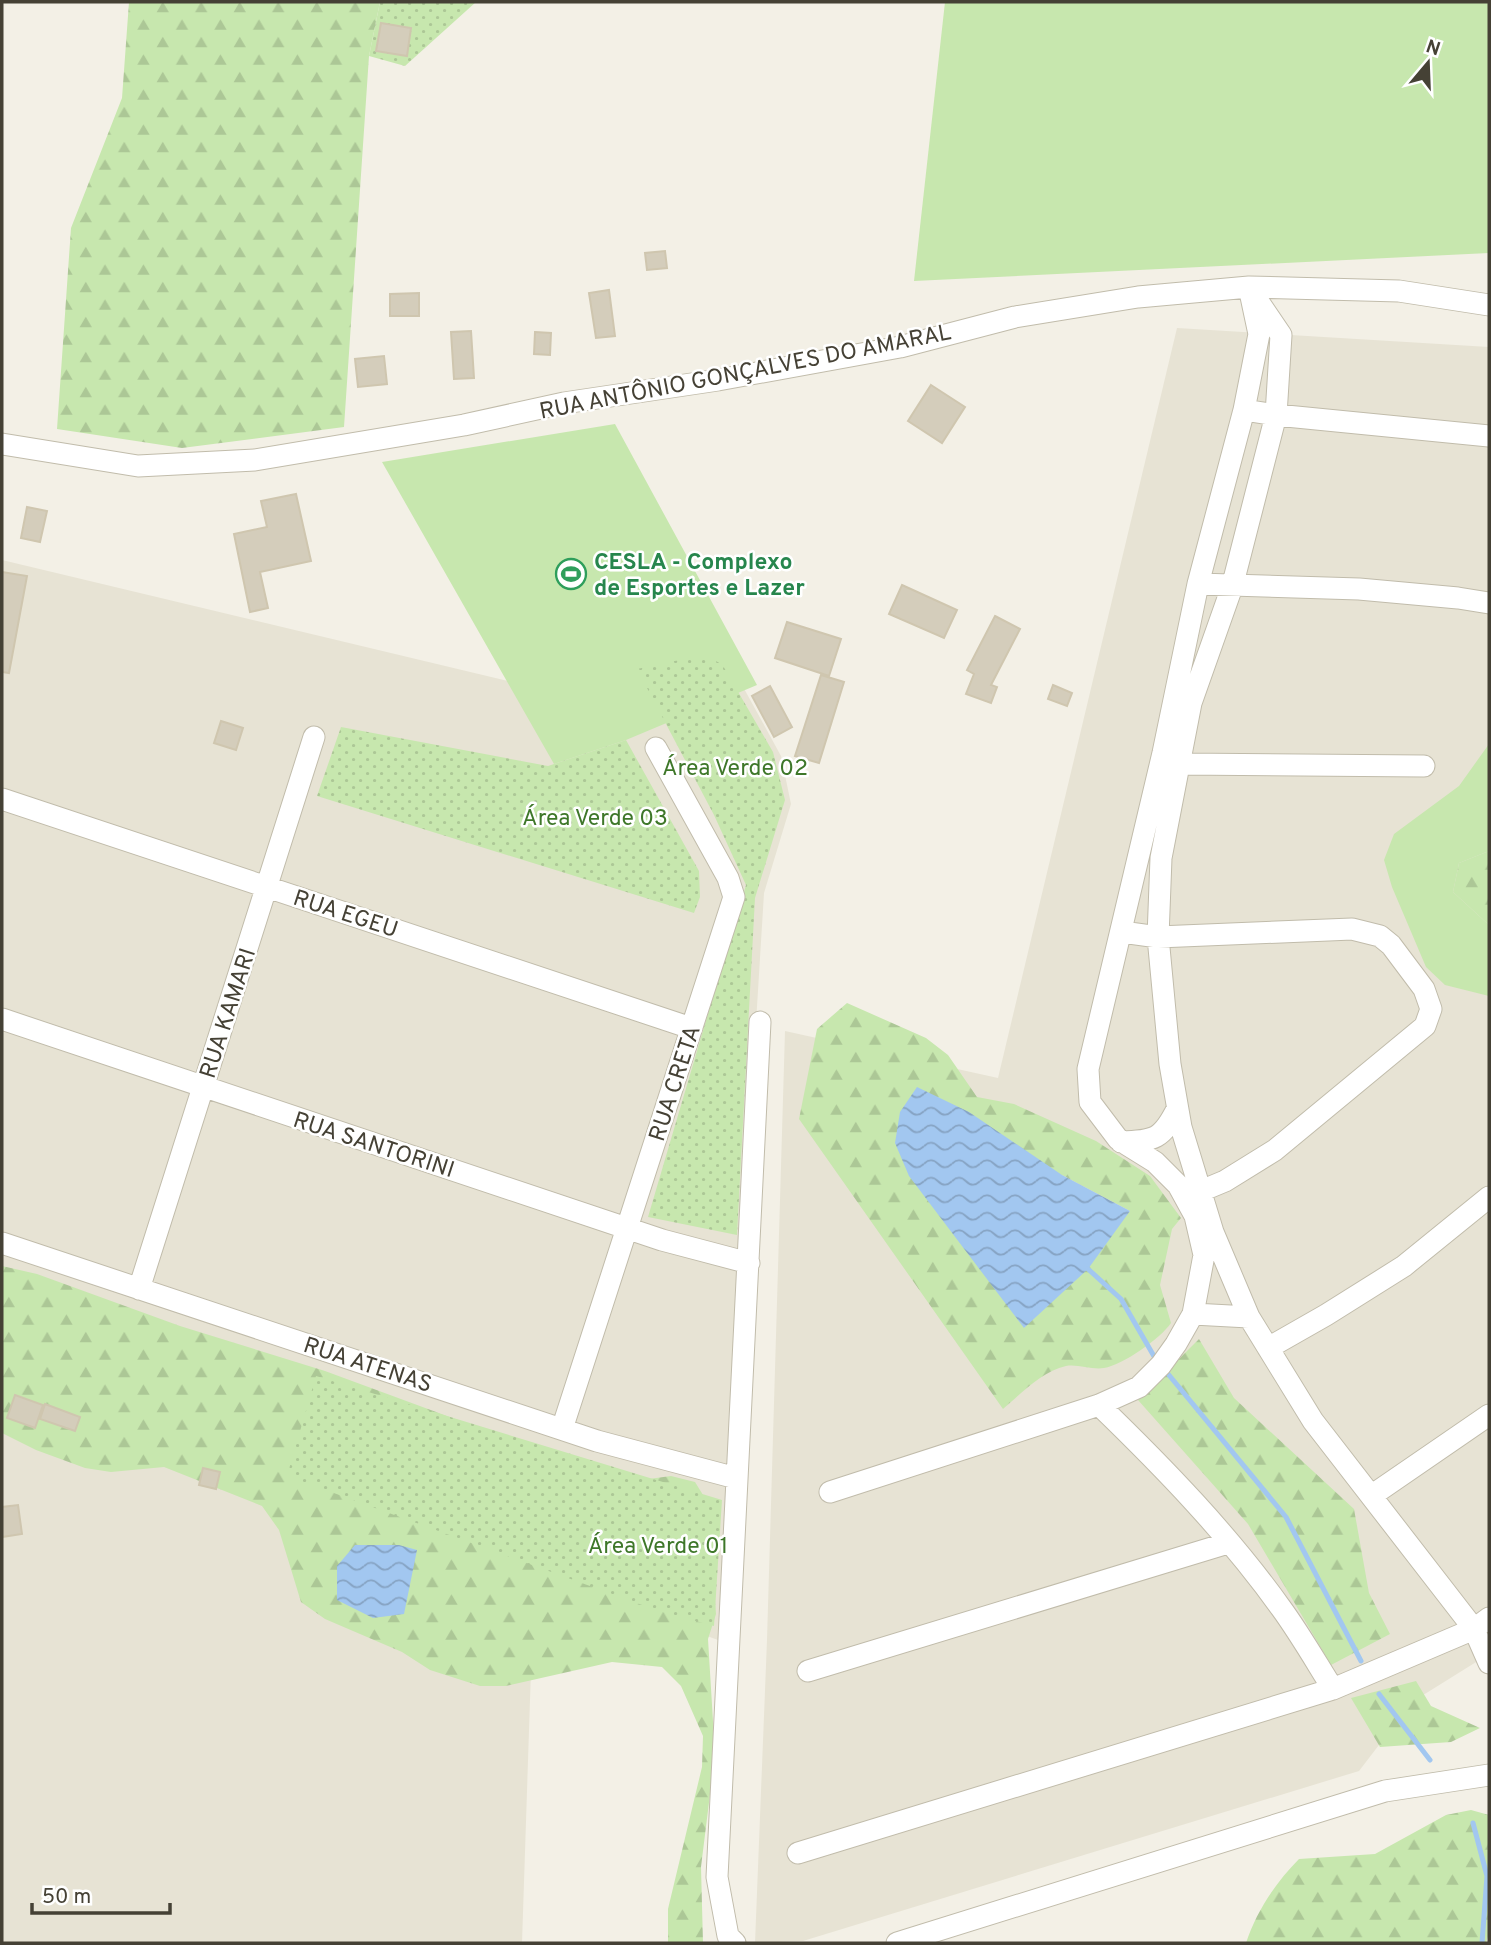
<svg xmlns="http://www.w3.org/2000/svg" width="1491" height="1945" font-family="Overpass,sans-serif">
	<style>
		.residential { fill: #e7e3d4 }
		.grass { fill: #c7e7ae }
		.forest { fill: url(#forest-firs); fill-rule: evenodd }
		.park { fill: url(#park-dots) }
		.water { fill: url(#water-waves) }
		.lines { fill: none; stroke-linecap: round; stroke-linejoin: round }
		.stream { stroke: #a2c7f0; stroke-width: 5 }
		.building { fill: #d4cdbb; stroke: #cfc6af; stroke-width: 2 }
		.minor-casing { stroke: #c1bcab; stroke-width: 23 }
		.minor { stroke: #fff; stroke-width: 21 }
		.labels { text-anchor: middle; stroke-width: 5; stroke-linejoin: round; paint-order: stroke }
		.street-label { font-size: 23px; fill: #454135; stroke: #fff }
		.leisure-label { font-size: 23px; font-weight: bold; fill: #27864d; stroke: #fff; text-anchor: start }
		.park-label { font-size: 23px; fill: #3e7729; stroke: #fff }
	</style>
	<defs>
		<pattern id="forest-firs" width="22" height="20" patternUnits="userSpaceOnUse" patternTransform="scale(1.75)"><rect width="22" height="20" fill="#c7e7ae"/><path d="M5 1l3.5 6h-7zM16 11l3.5 6h-7z" fill="#acc796"/></pattern>
		<pattern id="park-dots" width="8" height="8" patternUnits="userSpaceOnUse" patternTransform="scale(1.75)"><rect width="8" height="8" fill="#c7e7ae"/><path d="M2 2h.1M6 6h.1" fill="none" stroke="#acc796" stroke-width="1.8" stroke-linecap="round"/></pattern>
		<pattern id="water-waves" width="16" height="10" patternUnits="userSpaceOnUse" patternTransform="scale(1.75)"><rect width="16" height="10" fill="#a2c7f0"/><path d="M0 5q4-4 8 0t8 0" fill="none" stroke="#86a3c3"/></pattern>
	</defs>
	<rect width="100%" height="100%" fill="#f3f0e6"/>
	<path class="residential" d="M 1177,328 L 1489,347 L 1489,1654 L 1412,1702 L 1359,1771 L 803,1941 L 755,1943 L 767,1640 L 785,1031 L 998,1078 Z
		M 2,560 L 520,684 L 719,643 L 781,756 L 791,804 L 764,893 L 718,1640 L 2,1378 Z
		M 2,1385 L 534,1579 L 522,1943 L 2,1943 Z"/>
	<path class="grass" d="M 945,2 L 1489,2 L 1489,253 L 914,281 Z
		M 615,424 L 757,685 L 626,740 L 554,764 L 382,462 Z
		M 1489,744 L 1489,851 L 1459,863 L 1453,892 L 1489,925 L 1489,996 L 1445,985 L 1426,967 L 1392,887 L 1384,860 L 1394,834 L 1459,786 Z"/>
	<path class="forest" d="M 129,2 L 380,2 L 369,56 L 344,427 L 182,448 L 57,429 L 71,228 L 122,98 Z
		M 1489,851 L 1489,925 L 1453,892 L 1459,863 Z
		M 847,1003 L 926,1038 L 948,1055 L 977,1097 L 1014,1104 L 1096,1141 L 1150,1176 L 1181,1218 L 1172,1229 L 1160,1285 L 1171,1323 C 1161,1338 1123,1365 1104,1368 C 1092,1370 1078,1364 1066,1366 C 1042,1371 1021,1394 1003,1409 L 799,1119 L 817,1029 ZM 1062,1175 L 1130,1211 L 1024,1328 Z
		M 2,1266 L 37,1274 L 180,1326 L 325,1371 L 626,1482 L 671,1476 L 695,1482 L 708,1503 L 716,1614 L 708,1639 L 715,1754 L 701,1867 L 703,1943 L 668,1943 L 668,1909 L 702,1767 L 703,1736 L 681,1686 L 662,1667 L 612,1662 L 506,1686 L 480,1686 L 430,1670 L 402,1652 L 325,1619 L 301,1602 L 279,1530 L 262,1506 L 164,1467 L 111,1472 L 85,1468 L 36,1450 L 2,1433 Z
		M 1199,1339 L 1234,1398 L 1354,1509 L 1369,1593 L 1390,1634 L 1331,1665 L 1248,1524 L 1138,1400 Z
		M 1416,1681 L 1431,1706 L 1480,1728 L 1451,1742 L 1380,1747 L 1351,1698 Z
		M 1471,1810 L 1489,1815 L 1489,1933 L 1486,1943 L 1246,1943 C 1256,1912 1276,1882 1299,1859 L 1375,1854 L 1446,1815 Z"/>
	<path class="park" d="M 380,2 L 476,2 L 405,66 L 369,56 Z
		M 703,655 L 722,664 L 773,752 L 785,800 L 755,898 L 737,1235 L 648,1217 L 746,885 L 714,815 L 637,669 Z
		M 341,727 L 548,766 L 626,740 L 699,871 L 700,897 L 694,913 L 317,796 Z
		M 316,1376 L 722,1500 L 714,1626 L 656,1610 L 287,1476 Z"/>
	<path class="water" d="M 917,1087 L 969,1112 L 1062,1175 L 1130,1211 L 1088,1269 L 1024,1328 L 909,1176 L 895,1143 L 900,1112 Z
		M 355,1545 L 399,1545 L 417,1550 L 404,1614 L 373,1618 L 337,1600 L 337,1566 Z"/>
	<g class="lines">
		<path class="stream" d="M 1088,1269 L 1121,1299 L 1155,1358
			M 1164,1369 L 1286,1517 L 1361,1661
			M 1379,1694 L 1430,1760
			M 1473,1823 L 1487,1876 L 1482,1943"/>
	</g>
	<path class="building" d="M 381,23 L 411,28 L 407,56 L 376,51 Z
		M 665,251 L 667,268 L 647,270 L 645,253 Z
		M 609,290 L 615,336 L 596,338 L 589,293 Z
		M 419,293 L 419,316 L 390,316 L 390,294 Z
		M 471,331 L 474,378 L 454,379 L 451,332 Z
		M 535,332 L 551,333 L 550,355 L 534,354 Z
		M 384,356 L 387,384 L 358,387 L 355,359 Z
		M 931,385 L 965,407 L 942,443 L 908,421 Z
		M 296,494 L 311,561 L 260,572 L 268,608 L 250,612 L 234,534 L 267,527 L 261,501 Z
		M 27,507 L 47,511 L 40,542 L 21,538 Z
		M 2,572 L 27,576 L 9,673 L 2,672 Z
		M 902,585 L 957,610 L 944,638 L 889,614 Z
		M 995,616 L 1020,629 L 991,685 L 997,687 L 991,703 L 966,694 L 974,674 L 967,670 Z
		M 787,622 L 841,639 L 829,676 L 775,658 Z
		M 821,675 L 844,682 L 819,763 L 795,756 Z
		M 1053,685 L 1072,693 L 1067,706 L 1048,699 Z
		M 770,686 L 792,727 L 774,737 L 752,696 Z
		M 221,721 L 243,728 L 236,750 L 214,743 Z
		M 15,1395 L 43,1405 L 35,1428 L 7,1418 Z
		M 45,1404 L 80,1417 L 75,1431 L 40,1419 Z
		M 203,1468 L 220,1472 L 216,1489 L 199,1485 Z
		M 18,1505 L 22,1534 L 2,1537 L 2,1507 Z"/>
	<g class="lines">
		<g class="minor-casing">
			<path id="minor" d="M 1256,298 L 1281,335 L 1276,415 L 1232,587 L 1191,703 L 1161,858 L 1158,937 L 1170,1064 L 1181,1127 L 1213,1232 L 1249,1317 L 1313,1421 L 1474,1629 L 1489,1663
				M 1244,410 L 1276,415 L 1489,436
				M 2,444 L 138,466 L 255,460 L 464,425 L 564,403 L 718,380 L 900,347 L 1015,317 L 1138,297 L 1249,287 L 1399,291 L 1489,305
				M 1198,584 L 1359,589 L 1458,598 L 1489,603
				M 1180,764 L 1424,766
				M 2,799 L 691,1028
				M 1122,932 L 1158,937 L 1352,929 L 1380,936 L 1391,945 L 1424,989 L 1431,1009 L 1425,1026 L 1275,1150 L 1225,1181 L 1201,1191
				M 2,1019 L 662,1240 L 749,1263
				M 1121,1142 C 1155,1141 1162,1139 1177,1109
				M 2,1243 L 597,1441 L 736,1478
				M 139,1289 L 314,737
				M 1193,1314 L 1249,1317
				M 1268,1348 L 1326,1315 L 1404,1266 L 1489,1197
				M 1099,1405 C 1164,1468 1228,1534 1281,1608 C 1300,1634 1316,1662 1333,1689
				M 562,1429 L 734,897 L 728,878 L 656,748
				M 830,1492 L 1099,1405 L 1139,1387 L 1161,1365 L 1176,1344 L 1193,1314 L 1204,1255 L 1195,1216 L 1178,1185 L 1155,1162 L 1118,1139 L 1090,1102 L 1088,1069 L 1163,753 L 1198,584 L 1244,410 L 1259,334 L 1249,287
				M 1371,1496 L 1489,1415
				M 808,1671 L 1228,1543
				M 798,1853 L 1333,1689 L 1474,1629 L 1489,1618
				M 735,1943 L 728,1936 L 717,1877 L 760,1022
				M 897,1943 L 1385,1791 L 1489,1775"/>
		</g>
		<use href="#minor" class="minor"/>
	</g>
	<defs>
		<g id="stadium-ring" transform="scale(1.575)"><circle r="9.5" fill="#fff" stroke="#2e9e5b" stroke-width="1.5"/><path d="M0-5a6.5 5 0 1 0 0 10a6.5 5 0 1 0 0-10ZM-3.5-1.8h7v3.6h-7Z" fill="#2e9e5b"/></g>
	</defs>
	<g fill-rule="evenodd">
		<use href="#stadium-ring" x="571" y="574"/>
	</g>
	<g class="labels">
		<g class="street-label">
			<text transform="translate(745 371) rotate(-11)" y="8">RUA ANTÔNIO GONÇALVES DO AMARAL</text>
			<text transform="translate(346 913) rotate(18)" y="8">RUA EGEU</text>
			<text transform="translate(227 1013) rotate(-72)" y="8">RUA KAMARI</text>
			<text transform="translate(674 1083) rotate(-72)" y="8">RUA CRETA</text>
			<text transform="translate(374 1144) rotate(18)" y="8">RUA SANTORINI</text>
			<text transform="translate(368 1364) rotate(18)" y="8">RUA ATENAS</text>
		</g>
		<g class="leisure-label">
			<text x="594" y="569">CESLA - Complexo<tspan x="594" dy="26">de Esportes e Lazer</tspan></text>
		</g>
		<g class="park-label">
			<text x="735" y="775">Área Verde 02</text>
			<text x="595" y="825">Área Verde 03</text>
			<text x="658" y="1553">Área Verde 01</text>
		</g>
	</g>
	<rect width="1491" height="1945" fill="none" stroke="#454135" stroke-width="7"/>
	<g transform="translate(1428 63) rotate(19)" stroke="#ffffff" stroke-width="5" paint-order="stroke">
	<path d="M0-5L12 26L0 18L-12 26Z" fill="#454135"/>
	<text y="-10" font-size="19" font-weight="bold" text-anchor="middle" fill="#454135">N</text>
	</g>
	<path d="M32 1903v10h138v-10" fill="none" stroke="#454135" stroke-width="3.5"/>
	<text x="42" y="1903" font-size="21" fill="#454135" stroke="#ffffff" stroke-width="5" paint-order="stroke">50 m</text>
</svg>
